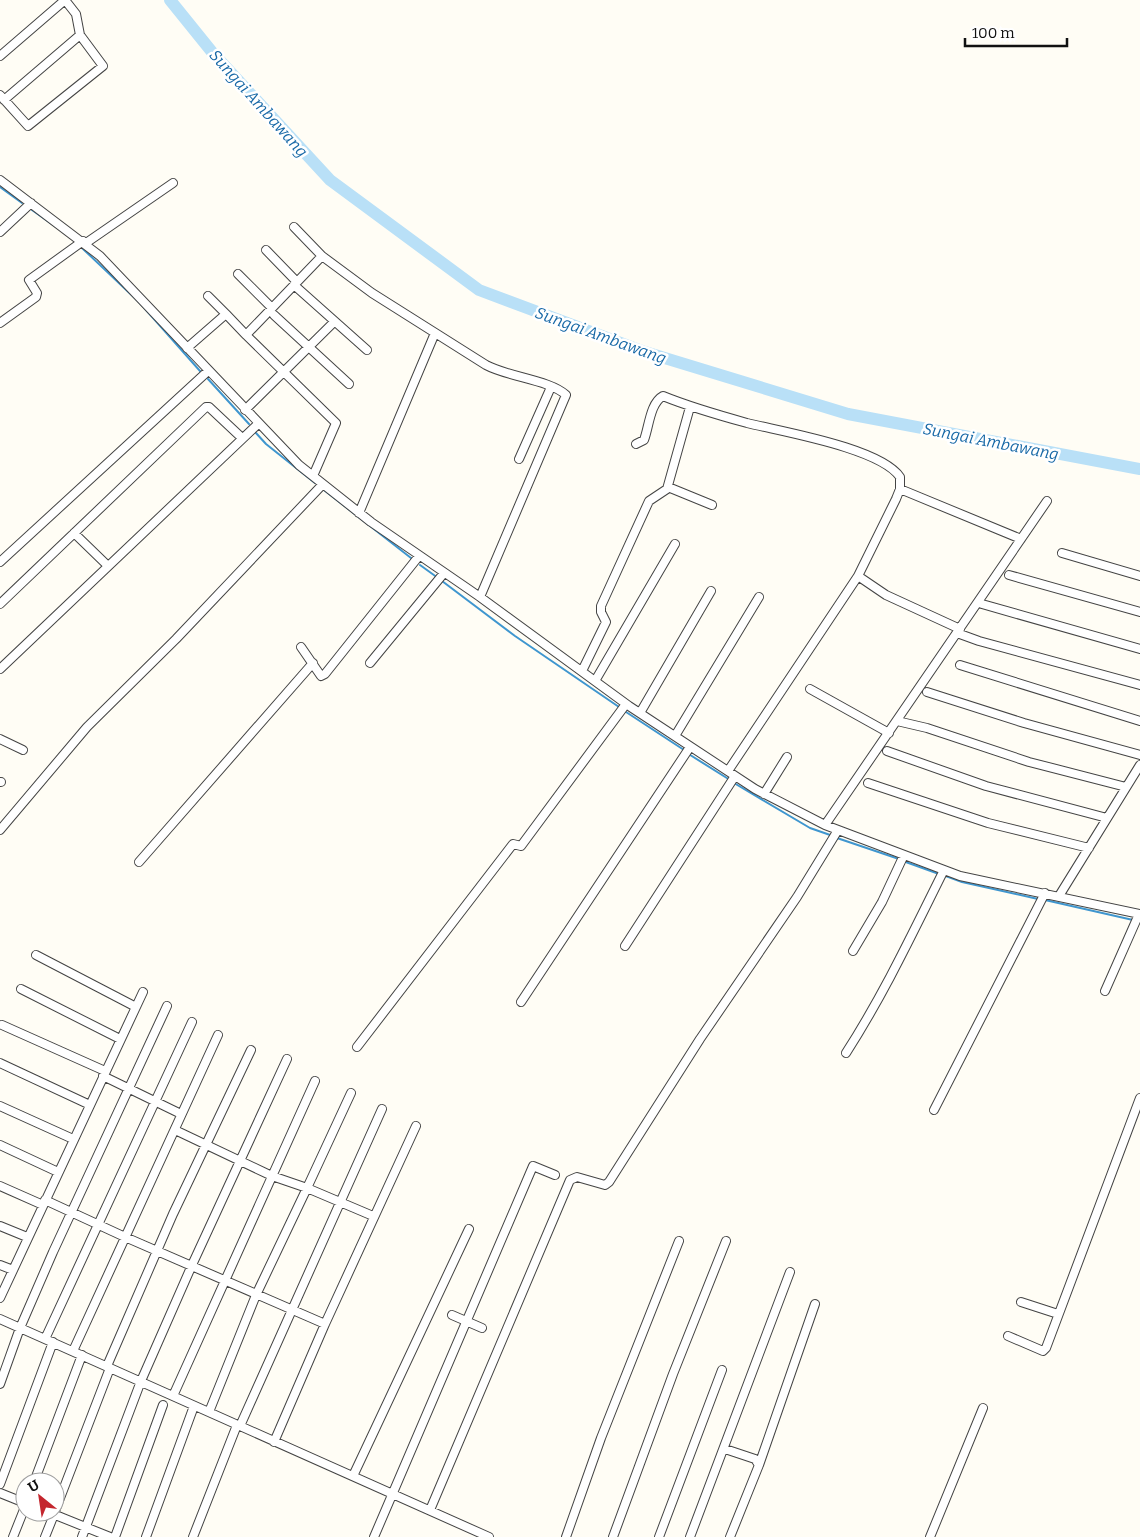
<svg xmlns="http://www.w3.org/2000/svg" width="1140" height="1537" font-family="Bitter,serif">
	<style>
		.lines { fill: none; stroke-linecap: round; stroke-linejoin: round }
		.stream { stroke: #3f96cf; stroke-width: 2 }
		.river { stroke: #b9e0f7; stroke-width: 12 }
		.minor-casing { stroke: #444; stroke-width: 10 }
		.minor { stroke: #fff; stroke-width: 8 }
		.labels { text-anchor: middle; stroke-width: 5; stroke-linejoin: round; paint-order: stroke }
		.water-label { font-size: 16px; font-style: italic; fill: #1768a6; stroke: #fff }
	</style>
	<rect width="100%" height="100%" fill="#fffdf5"/>
	<g class="lines">
		<path class="stream" d="M 0,187 L 22,203
			M 32,210 L 56,227
			M 82,248 L 139,302 L 200,371
			M 208,379 L 249,424
			M 256,433 L 266,444 L 315,483
			M 324,490 L 411,558
			M 420,565 L 438,578
			M 442,581 L 515,636 L 619,707
			M 623,710 L 684,750
			M 687,753 L 730,780
			M 734,783 L 810,828 L 833,836
			M 837,838 L 899,859
			M 903,861 L 939,874
			M 943,875 L 962,882 L 1038,899
			M 1045,900 L 1133,920"/>
		<path class="river" d="M 170,0 L 212,52 L 330,180 L 479,290 L 645,352 L 848,414 L 1140,469"/>
		<g class="minor-casing">
			<path id="minor" d="M 0,56 L 65,0
				M 0,95 L 28,126 L 103,66 L 80,35 L 76,14 L 65,0
				M 4,100 L 80,35
				M 0,180 L 100,256 L 299,465 L 371,522 L 480,597 L 629,706 L 755,789 L 825,825 L 960,876 L 1140,914
				M 0,232 L 31,203
				M 86,243 L 173,183
				M 266,250 L 297,282
				M 322,256 L 372,293 L 486,365 C 508,377 550,380 566,395 L 480,597
				M 238,274 L 272,308
				M 294,285 L 367,350
				M 208,296 L 226,314
				M 274,315 L 349,384
				M 0,323 L 36,297 L 37,293 L 29,280 L 83,241
				M 246,335 L 336,423 L 313,476
				M 187,348 L 226,314 L 246,335 L 322,256 L 294,227
				M 245,410 L 334,322
				M 636,444 L 644,440 C 649,427 650,403 663,396 C 690,407 718,415 747,423 C 783,432 880,448 900,477 L 900,489 L 896,499 L 858,576 L 728,771
				M 519,459 L 551,387
				M 668,487 L 712,505
				M 900,489 L 1021,539
				M 359,513 L 435,333
				M 74,533 L 108,566
				M 1062,553 L 1140,576
				M 0,562 L 208,371
				M 1009,575 L 1140,612
				M 858,576 L 886,595 L 960,629
				M 0,604 L 206,407 L 209,407 L 242,438
				M 982,604 L 1140,649
				M 957,633 L 979,641 L 1140,685
				M 301,647 L 321,676 L 325,674 L 419,556
				M 370,663 L 444,573
				M 960,665 L 1140,721
				M 0,669 L 258,424
				M 582,671 L 606,622 L 601,612 L 601,606 L 649,501 L 667,489 L 690,407
				M 595,681 L 675,544
				M 810,689 L 889,733
				M 927,692 L 1024,723 L 1140,755
				M 640,713 L 711,591
				M 897,721 L 927,728 L 1029,762 L 1126,787
				M 675,736 L 759,597
				M 0,739 L 23,750
				M 887,751 L 986,786 L 1107,818
				M 0,782 L 1,782
				M 868,783 L 988,823 L 1089,848
				M 764,794 L 787,757
				M 825,825 L 1047,501
				M 0,830 L 87,727 L 176,639 L 323,484
				M 139,862 L 313,663
				M 1059,896 L 1140,765
				M 625,946 L 735,776
				M 853,951 L 882,902 L 904,855
				M 36,955 L 136,1007
				M 21,989 L 120,1039
				M 1105,991 L 1139,914
				M 521,1002 L 690,747
				M 2,1025 L 105,1071
				M 357,1047 L 513,844 L 521,846 L 626,704
				M 846,1053 C 884,994 913,932 944,870
				M 0,1063 L 90,1105
				M 103,1076 L 181,1114
				M 0,1106 L 73,1139
				M 934,1110 L 1045,893
				M 175,1130 L 272,1176 L 307,1188 L 351,1093
				M 0,1145 L 58,1172
				M 0,1186 L 43,1205
				M 45,1200 L 125,1237 L 325,1324 L 416,1126
				M 0,1226 L 27,1237
				M 0,1265 L 13,1270
				M 0,1298 L 143,992
				M 1021,1302 L 1058,1314
				M 452,1315 L 482,1328
				M 0,1319 L 489,1537
				M 1008,1336 L 1043,1351 L 1046,1348 L 1140,1098
				M 45,1339 L 192,1022
				M 73,1351 L 218,1035
				M 107,1366 L 173,1214 L 251,1050
				M 0,1384 L 20,1328 L 53,1252 L 167,1006
				M 173,1396 L 315,1081
				M 209,1412 L 256,1295 L 307,1188 L 373,1216
				M 240,1426 L 382,1109
				M 274,1442 L 325,1324
				M 725,1449 L 755,1459 L 759,1465 L 730,1537
				M 759,1465 L 815,1304
				M 353,1476 L 469,1229
				M 34,1482 L 82,1355
				M 0,1484 L 53,1342
				M 0,1493 L 25,1503
				M 430,1510 L 570,1180 L 577,1177 L 605,1185 L 609,1182 L 700,1039 L 797,897 L 838,830
				M 55,1511 L 110,1368
				M 48,1512 L 110,1537
				M 13,1537 L 25,1507
				M 45,1537 L 55,1512
				M 82,1537 L 141,1381 L 192,1265 L 287,1059
				M 115,1537 L 163,1405
				M 146,1537 L 194,1406
				M 193,1537 L 237,1425
				M 374,1537 L 533,1166 L 555,1175
				M 566,1537 L 601,1438 L 679,1241
				M 613,1537 L 673,1374 L 726,1241
				M 659,1537 L 722,1370
				M 690,1537 L 790,1272
				M 930,1537 L 983,1408"/>
		</g>
		<use href="#minor" class="minor"/>
	</g>
	<g class="labels">
		<g class="water-label">
			<text transform="translate(259 103) rotate(48)" y="6">Sungai Ambawang</text>
			<text transform="translate(601 335) rotate(20)" y="6">Sungai Ambawang</text>
			<text transform="translate(991 441) rotate(11)" y="6">Sungai Ambawang</text>
		</g>
	</g>
	<g transform="translate(40 1497) rotate(330)"><circle r="24" fill="#ffffff" stroke="#a0a0a0"/>
	<path d="M0-4L9 19L0 12L-9 19Z" fill="#c4262e"/>
	<text y="-8" font-size="14" font-weight="bold" text-anchor="middle" fill="#111111">U</text>
	</g>
	<path d="M965 38v8h102v-8" fill="none" stroke="#111111" stroke-width="2.5"/>
	<text x="972" y="38" font-size="15" fill="#111111" stroke="#ffffff" stroke-width="4" paint-order="stroke">100 m</text>
</svg>
